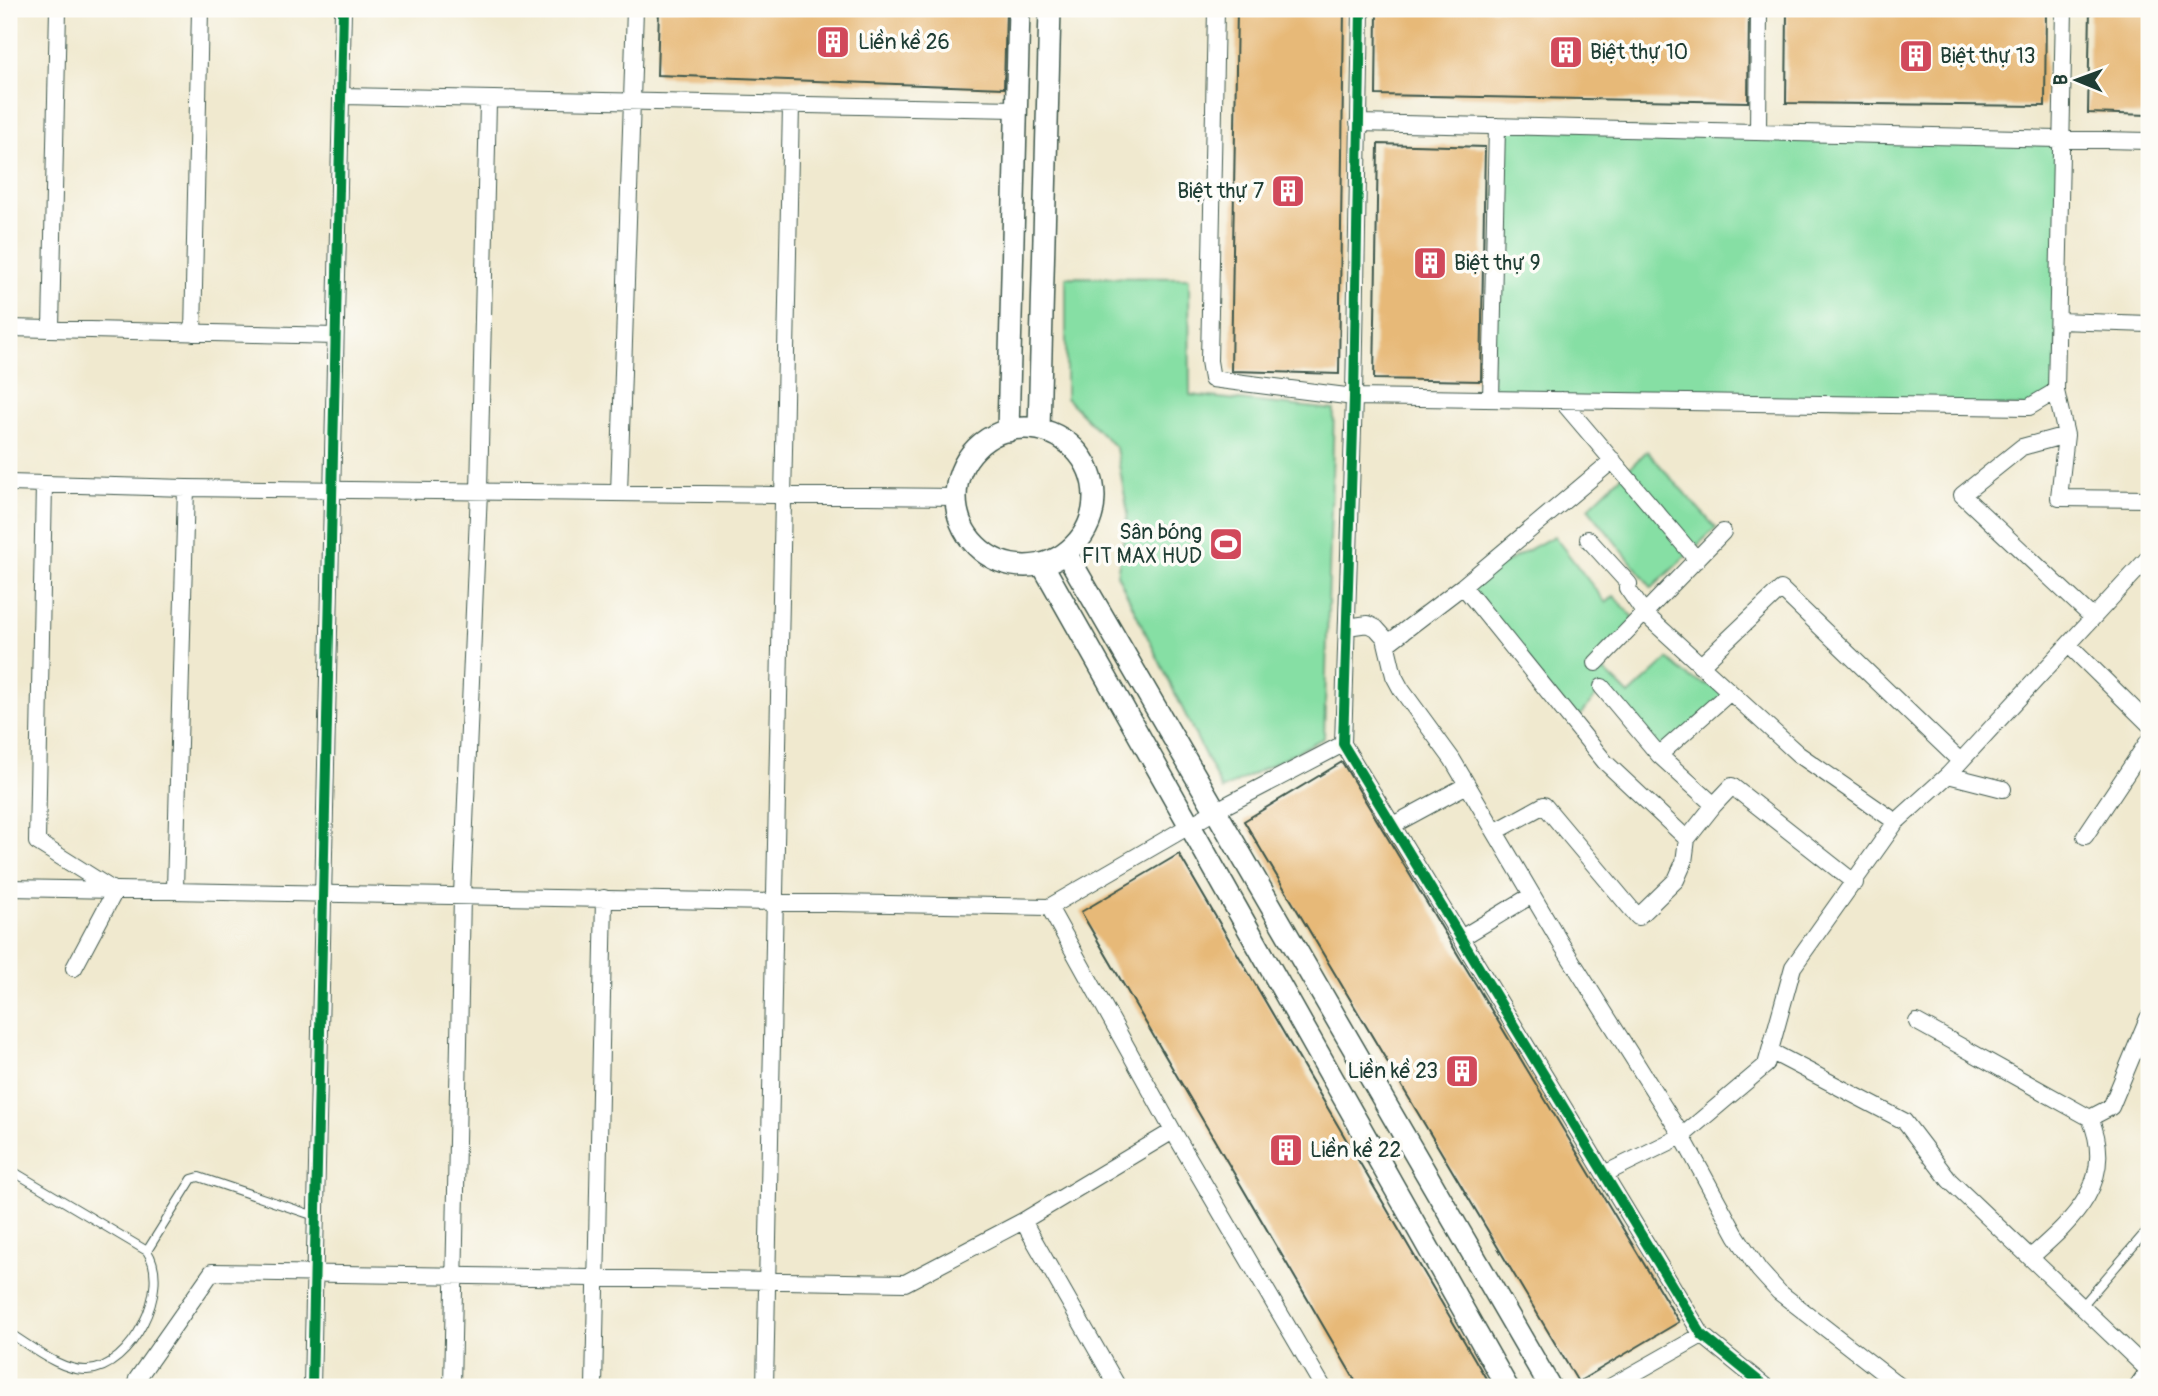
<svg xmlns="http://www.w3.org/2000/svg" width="2158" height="1396" font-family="Pangolin,sans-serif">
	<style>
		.green { fill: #86dfa4; stroke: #528e6c; stroke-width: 2 }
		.building { fill: #e7b978 }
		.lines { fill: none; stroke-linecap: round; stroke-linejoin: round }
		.service-casing { stroke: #3e574b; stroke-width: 10 }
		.minor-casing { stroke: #3e574b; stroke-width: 18 }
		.secondary-casing { stroke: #3e574b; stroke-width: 24 }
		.primary-casing { stroke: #3e574b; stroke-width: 27 }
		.path { stroke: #3e574b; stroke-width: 3.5; stroke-dasharray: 5 5; stroke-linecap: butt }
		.service { stroke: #fff; stroke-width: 8 }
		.minor { stroke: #fff; stroke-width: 16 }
		.secondary { stroke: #fff; stroke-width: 21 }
		.primary { stroke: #fff; stroke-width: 24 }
		.cycleway-casing { stroke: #fdfcf7; stroke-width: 15 }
		.cycleway { stroke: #00873e; stroke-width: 10 }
		.labels { text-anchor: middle; stroke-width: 7; stroke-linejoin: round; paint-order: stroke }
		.poi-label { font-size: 21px; fill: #1f3d34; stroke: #fdfcf7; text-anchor: start }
	</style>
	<rect width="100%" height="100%" fill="#fdfcf7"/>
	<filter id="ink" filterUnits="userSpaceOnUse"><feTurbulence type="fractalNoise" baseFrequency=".0143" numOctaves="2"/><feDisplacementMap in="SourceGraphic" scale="14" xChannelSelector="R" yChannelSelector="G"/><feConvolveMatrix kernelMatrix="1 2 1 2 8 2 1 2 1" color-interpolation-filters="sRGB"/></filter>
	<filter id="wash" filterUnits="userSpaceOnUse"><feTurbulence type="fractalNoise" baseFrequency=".00686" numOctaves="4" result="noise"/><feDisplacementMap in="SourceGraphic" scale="28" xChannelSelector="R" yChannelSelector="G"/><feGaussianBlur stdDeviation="1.57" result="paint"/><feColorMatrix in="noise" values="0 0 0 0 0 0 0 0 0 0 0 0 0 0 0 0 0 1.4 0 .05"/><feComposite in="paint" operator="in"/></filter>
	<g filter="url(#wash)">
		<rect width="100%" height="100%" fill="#f0e9cf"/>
		<path class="green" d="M 1497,126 L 2061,139 L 2056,391 L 2029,407 L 1491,399 Z
			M 1066,277 L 1189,278 L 1190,395 L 1334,410 L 1324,738 L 1222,790 L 1117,574 L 1128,513 L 1116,448 L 1066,398 Z
			M 1647,451 L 1716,528 L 1652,588 L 1588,508 Z
			M 1554,536 L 1606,603 L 1614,596 L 1637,622 L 1596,663 L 1629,695 L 1668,659 L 1690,678 L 1729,693 L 1659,755 L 1602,688 L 1575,723 L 1463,586 Z"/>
		<g id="blocks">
			<path class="building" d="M 659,9 L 1006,9 L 1004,88 L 657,75 Z
				M 1237,9 L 1344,9 L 1339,374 L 1231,371 Z
				M 1377,9 L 1749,9 L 1748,102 L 1376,95 Z
				M 1787,9 L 2046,9 L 2045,106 L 1786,103 Z
				M 2090,9 L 2149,9 L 2149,115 L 2088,113 Z
				M 1378,144 L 1485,147 L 1481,381 L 1374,379 Z
				M 1342,762 L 1679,1322 L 1578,1382 L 1244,821 Z
				M 1179,854 L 1491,1387 L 1359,1387 L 1081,912 Z"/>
		</g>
	</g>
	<g filter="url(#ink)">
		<use href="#blocks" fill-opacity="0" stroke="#3e574b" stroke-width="2"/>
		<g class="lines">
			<g class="service-casing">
				<path id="service" d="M 9,1169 L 147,1251 C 172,1288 131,1369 87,1370 C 60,1371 31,1346 9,1333
					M 147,1251 L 192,1179 L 199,1177 L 315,1216
					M 2082,1306 L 2149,1228"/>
			</g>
			<g class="minor-casing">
				<path id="minor" d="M 1216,9 L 1209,361 L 1212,379 L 1354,397 L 2029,407 L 2056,391
					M 1361,9 L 1354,397 L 1343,744 L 1702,1335 L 1766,1387
					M 2064,9 L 2056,391 L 2066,435 L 2059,498 L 2149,499
					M 342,96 L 1016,109
					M 1358,123 L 2149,141
					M 1758,132 L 1759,9
					M 2058,321 L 2149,324
					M 9,328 L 335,336
					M 51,328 L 58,9
					M 193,333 L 200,9
					M 1491,399 L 1497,126
					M 1561,400 L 1697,560
					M 2066,435 L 2022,447 L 1962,495 L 2092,617
					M 9,483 L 186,488 L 956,497
					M 44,484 L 37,842 L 113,890
					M 619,493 L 635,9
					M 1588,539 L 1629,584 L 1627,588 L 1645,614 L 1798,754 L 1896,822
					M 1463,586 L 1605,762 L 1687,839
					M 1347,627 L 1368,624 L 1376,628 L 1385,638 L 1394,676 L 1401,689 L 1452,759 L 1560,942 L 1682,1136 L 1736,1235 L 1759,1270 L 1779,1292 L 1901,1387
					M 1387,644 L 1463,586 L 1613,460
					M 2069,645 L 2149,724
					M 1596,663 L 1723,532
					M 1700,666 L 1781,589 L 1959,760
					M 1602,687 L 1659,755 L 1714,805 L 1732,786 L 1855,883
					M 1659,755 L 1729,693
					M 1948,775 L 2003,789
					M 1393,825 L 1467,785
					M 1495,832 L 1544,805 L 1638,917 L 1676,880 L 1684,862 L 1687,839 L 1714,805
					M 2085,836 L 2149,740
					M 9,888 L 1049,907 L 1215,811 L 1343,744
					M 175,889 L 186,488
					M 1049,907 L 1173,1131 L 1323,1387
					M 1461,938 L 1532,895
					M 74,968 L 115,891
					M 1917,1022 L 2090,1118 C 2117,1181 2074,1219 2031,1257
					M 1770,1051 L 1904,1121 L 1949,1180 L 2149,1371
					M 2090,1118 L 2111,1107 L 2148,1018
					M 1604,1174 L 1682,1136 L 1766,1065 L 1793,967 L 1896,822 L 1948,775 L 2149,557
					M 1023,1221 L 1118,1387
					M 135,1387 L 137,1379 L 212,1272 L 905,1283 L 1023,1221 L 1173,1131
					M 312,1387 L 343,9
					M 452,1387 L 462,895 L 479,491 L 488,102
					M 594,1387 L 604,898
					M 765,1387 L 791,105
					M 1610,1387 L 1702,1335"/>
			</g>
			<g class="secondary-casing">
				<path id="secondary" d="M956 497a69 69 0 1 1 138 0a69 69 0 1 1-138 0Z
					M 1039,429 L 1050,9
					M 1008,431 L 1019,9
					M 1066,553 L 1550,1387
					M 1042,564 L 1507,1387"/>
			</g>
			<g class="primary-casing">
				<path id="primary" d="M 2142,1387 L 2149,1377"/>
			</g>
			<path class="path" d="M 1860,1387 L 1865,1380"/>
			<use href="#service" class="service"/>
			<use href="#minor" class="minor"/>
			<use href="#secondary" class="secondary"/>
			<use href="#primary" class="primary"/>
			<g class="cycleway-casing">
				<path id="cycleway" d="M 1361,9 L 1354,397 L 1343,744 L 1702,1335 L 1766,1387
					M 312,1387 L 343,9"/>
			</g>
			<use href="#cycleway" class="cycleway"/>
		</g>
	</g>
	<defs>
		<g id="building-square" transform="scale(1.75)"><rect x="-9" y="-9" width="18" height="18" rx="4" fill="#d1495b" stroke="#fdfcf7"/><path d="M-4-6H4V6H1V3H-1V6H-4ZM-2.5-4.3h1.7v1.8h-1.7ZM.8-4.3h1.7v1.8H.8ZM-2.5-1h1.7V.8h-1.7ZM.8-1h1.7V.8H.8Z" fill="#fff"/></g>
		<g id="stadium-square" transform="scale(1.75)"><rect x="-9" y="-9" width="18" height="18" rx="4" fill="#d1495b" stroke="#fdfcf7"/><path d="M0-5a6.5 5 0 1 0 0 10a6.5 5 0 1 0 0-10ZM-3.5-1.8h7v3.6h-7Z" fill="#fff"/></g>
	</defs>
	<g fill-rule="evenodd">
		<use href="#building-square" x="833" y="42"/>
		<use href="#building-square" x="1566" y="52"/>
		<use href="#building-square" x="1916" y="56"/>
		<use href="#building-square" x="1288" y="191"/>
		<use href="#building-square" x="1430" y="263"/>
		<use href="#stadium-square" x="1226" y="544"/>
		<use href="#building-square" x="1462" y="1071"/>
		<use href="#building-square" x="1286" y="1150"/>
	</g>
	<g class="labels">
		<g class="poi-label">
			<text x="858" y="49">Liền kề 26</text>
			<text x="1590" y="59">Biệt thự 10</text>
			<text x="1940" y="63">Biệt thự 13</text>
			<text x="1264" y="198" text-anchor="end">Biệt thự 7</text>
			<text x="1454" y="270">Biệt thự 9</text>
			<text x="1202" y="539" text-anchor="end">Sân bóng<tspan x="1202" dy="24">FIT MAX HUD</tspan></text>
			<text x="1438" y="1078" text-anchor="end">Liền kề 23</text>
			<text x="1310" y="1157">Liền kề 22</text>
		</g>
	</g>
	<rect width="2158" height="1396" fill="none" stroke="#fdfcf7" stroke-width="35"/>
	<g transform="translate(2077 80) rotate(271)" stroke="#fdfcf7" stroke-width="5" paint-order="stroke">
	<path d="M0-5L12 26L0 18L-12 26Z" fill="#1f3d34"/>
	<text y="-10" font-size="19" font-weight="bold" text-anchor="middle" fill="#1f3d34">B</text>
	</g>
</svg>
